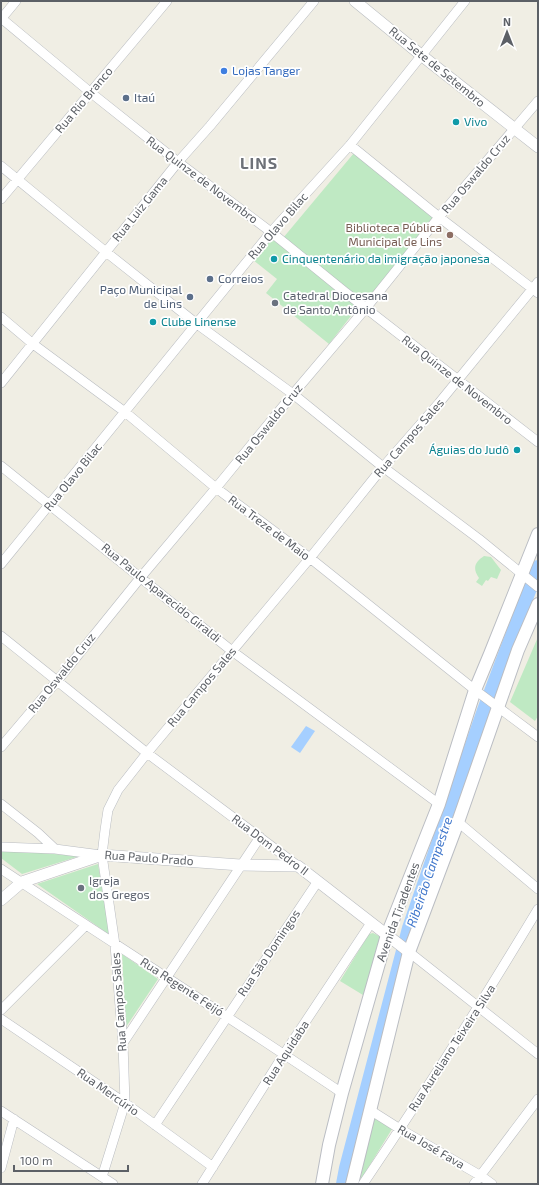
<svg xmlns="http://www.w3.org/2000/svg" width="539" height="1185" font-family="'Exo 2',sans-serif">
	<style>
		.green { fill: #bfe9c3 }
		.water { fill: #a5cfff }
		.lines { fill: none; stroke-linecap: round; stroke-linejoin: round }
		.river { stroke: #a5cfff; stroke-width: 14 }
		.minor-casing { stroke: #b9bcc1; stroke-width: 10 }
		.tertiary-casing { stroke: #b9bcc1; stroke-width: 12 }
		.secondary-casing { stroke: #babdc3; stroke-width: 14 }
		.minor { stroke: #fff; stroke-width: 9 }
		.tertiary { stroke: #fff; stroke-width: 11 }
		.secondary { stroke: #fff; stroke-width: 12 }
		.shop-dot { fill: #3f7fe0; stroke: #fff; stroke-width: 1.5 }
		.service-dot { fill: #5c6f8a; stroke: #fff; stroke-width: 1.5 }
		.culture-dot { fill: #0f9aa8; stroke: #fff; stroke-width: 1.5 }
		.education-dot { fill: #8d6e63; stroke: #fff; stroke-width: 1.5 }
		.worship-dot { fill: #6b7280; stroke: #fff; stroke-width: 1.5 }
		.labels { text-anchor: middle; stroke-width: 3.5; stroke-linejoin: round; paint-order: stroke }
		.street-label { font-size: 12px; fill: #5c6066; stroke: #fff }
		.shop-label { font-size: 12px; fill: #366cbe; stroke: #fff; text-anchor: start }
		.service-label { font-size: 12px; fill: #4e5e75; stroke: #fff; text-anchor: start }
		.culture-label { font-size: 12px; fill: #0d838f; stroke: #fff; text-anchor: start }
		.education-label { font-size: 12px; fill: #785e54; stroke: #fff; text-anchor: end }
		.worship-label { font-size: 12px; fill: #5b616d; stroke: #fff; text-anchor: start }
		.water-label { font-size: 13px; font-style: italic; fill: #3f76cb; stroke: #fff }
		.district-label { font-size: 16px; font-weight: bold; letter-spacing: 1px; fill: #6d7178; stroke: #fff }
	</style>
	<rect width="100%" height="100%" fill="#f0eee4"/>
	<path class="green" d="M 354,153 L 435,219 L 365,305 L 283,238 Z
		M 274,236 L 358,307 L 329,344 L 266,293 L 277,279 L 253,260 Z
		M 484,556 L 491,557 L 501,570 L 497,579 L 491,577 L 488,581 L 486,580 L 482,586 L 476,582 L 479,578 C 472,568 475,562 484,556 Z
		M 538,637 L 538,716 L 535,721 L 510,702 Z
		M 1,850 L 80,856 L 22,874 L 1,858 Z
		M 98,864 L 110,935 L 37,884 Z
		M 373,933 L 379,936 L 381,938 L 364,994 L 363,995 L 340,981 L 369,934 Z
		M 122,954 L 158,979 L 126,1027 Z
		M 373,1117 L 392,1129 L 360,1181 Z"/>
	<path class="water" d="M 306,726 L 315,731 L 300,753 L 291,747 Z"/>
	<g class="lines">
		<path class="river" d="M 343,1184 L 346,1168 L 409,928 L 484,710 L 538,567"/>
		<g class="minor-casing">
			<path id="minor" d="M 1,18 L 90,92 L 178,162 L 271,232 L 345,292 L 538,442
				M 1,19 L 16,1
				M 350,145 L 439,217 L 538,293
				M 1,166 L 106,252 L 197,324 L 293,394 L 383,467 L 479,539 L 538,587
				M 1,199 L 167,1
				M 1,317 L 33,344 L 125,412 L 216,488 L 310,558 L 475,690 L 538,737
				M 1,383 L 178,162 L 210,126 L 314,1
				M 1,466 L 232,651 L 439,804
				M 1,564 L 271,232 L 350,145 L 465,1
				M 1,636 L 147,753 L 298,866
				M 1,747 L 57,681 L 141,577 L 216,488 L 293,394 L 366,308 L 439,217 L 538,101
				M 1,804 L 38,833 L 55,849
				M 458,822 L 538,889
				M 1,847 L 55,849 L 101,855
				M 1,869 C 114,944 229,1017 342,1093
				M 409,952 L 538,1054
				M 1,1010 L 86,925
				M 1,1019 L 125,1103 L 213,1167
				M 123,1043 L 260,837
				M 370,1110 L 400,1129 L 481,1176 L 492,1184
				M 1,1111 L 113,1184
				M 155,1125 L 318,881
				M 1,1168 L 14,1119
				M 102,1177 L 125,1103 L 123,1043 L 115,945 L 102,855 L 105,830 L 108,810 L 118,790 L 147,753 L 310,558 L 383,467 L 439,403 L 538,282
				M 202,1184 L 284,1054 L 371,923
				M 363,1184 C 424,1094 482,1002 538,909
				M 474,1184 L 538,1099"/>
		</g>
		<g class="tertiary-casing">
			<path id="tertiary" d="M 355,1 L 421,55 L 538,147
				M 1,900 L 22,882 L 102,855 L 240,865 L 298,866 L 409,952"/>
		</g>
		<g class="secondary-casing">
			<path id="secondary" d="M 322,1184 L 329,1145 L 342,1093 L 387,935 L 439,804 L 475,690 L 490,654 L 538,534
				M 352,1184 L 409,952 L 458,822 L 518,650 L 538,604"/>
		</g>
		<use href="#minor" class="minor"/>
		<use href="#tertiary" class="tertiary"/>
		<use href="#secondary" class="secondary"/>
	</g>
	<circle class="shop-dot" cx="224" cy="71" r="4"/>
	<g class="service-dot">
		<circle cx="126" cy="98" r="4"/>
		<circle cx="210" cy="279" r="4"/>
		<circle cx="190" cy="297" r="4"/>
	</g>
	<g class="culture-dot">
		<circle cx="456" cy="122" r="4"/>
		<circle cx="274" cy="259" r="4"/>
		<circle cx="153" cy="322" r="4"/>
		<circle cx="517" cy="450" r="4"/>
	</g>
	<circle class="education-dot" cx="450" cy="235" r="4"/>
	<g class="worship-dot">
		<circle cx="275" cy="303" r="4"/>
		<circle cx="81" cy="888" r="4"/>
	</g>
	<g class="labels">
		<g class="street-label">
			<text transform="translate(437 67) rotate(39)" y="4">Rua Sete de Setembro</text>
			<text transform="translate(84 100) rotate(-50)" y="4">Rua Rio Branco</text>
			<text transform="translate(476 174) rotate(-50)" y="4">Rua Oswaldo Cruz</text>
			<text transform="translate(202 180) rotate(37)" y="4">Rua Quinze de Novembro</text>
			<text transform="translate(140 209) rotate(-51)" y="4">Rua Luiz Gama</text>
			<text transform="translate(278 226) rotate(-49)" y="4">Rua Olavo Bilac</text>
			<text transform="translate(457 380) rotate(38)" y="4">Rua Quinze de Novembro</text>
			<text transform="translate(269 424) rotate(-51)" y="4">Rua Oswaldo Cruz</text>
			<text transform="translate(409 438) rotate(-49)" y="4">Rua Campos Sales</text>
			<text transform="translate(73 477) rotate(-51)" y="4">Rua Olavo Bilac</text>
			<text transform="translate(269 528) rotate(37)" y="4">Rua Treze de Maio</text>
			<text transform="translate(161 593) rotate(39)" y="4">Rua Paulo Aparecido Giraldi</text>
			<text transform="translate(62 673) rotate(-51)" y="4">Rua Oswaldo Cruz</text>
			<text transform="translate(202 687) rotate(-50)" y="4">Rua Campos Sales</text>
			<text transform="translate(270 845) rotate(37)" y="4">Rua Dom Pedro II</text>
			<text transform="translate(149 858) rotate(4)" y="4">Rua Paulo Prado</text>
			<text transform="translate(398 912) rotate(-70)" y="4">Avenida Tiradentes</text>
			<text transform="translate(269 953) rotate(-56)" y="4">Rua São Domingos</text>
			<text transform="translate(182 987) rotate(33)" y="4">Rua Regente Feijó</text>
			<text transform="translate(119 1002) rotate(-94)" y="4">Rua Campos Sales</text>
			<text transform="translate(452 1048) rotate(-57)" y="4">Rua Aureliano Teixeira Silva</text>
			<text transform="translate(286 1053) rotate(-57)" y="4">Rua Aquidaba</text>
			<text transform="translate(108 1092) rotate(35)" y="4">Rua Mercúrio</text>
			<text transform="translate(431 1147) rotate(30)" y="4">Rua José Fava</text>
		</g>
		<g class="shop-label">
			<text x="232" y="75">Lojas Tanger</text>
		</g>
		<g class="service-label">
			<text x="134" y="102">Itaú</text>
			<text x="218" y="283">Correios</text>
			<text x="182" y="294" text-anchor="end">Paço Municipal<tspan x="182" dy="14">de Lins</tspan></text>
		</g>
		<g class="culture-label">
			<text x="464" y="126">Vivo</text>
			<text x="282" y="263">Cinquentenário da imigração japonesa</text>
			<text x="161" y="326">Clube Linense</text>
			<text x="509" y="454" text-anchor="end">Águias do Judô</text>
		</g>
		<g class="education-label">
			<text x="442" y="232">Biblioteca Pública<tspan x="442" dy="14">Municipal de Lins</tspan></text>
		</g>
		<g class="worship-label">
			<text x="283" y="300">Catedral Diocesana<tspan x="283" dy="14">de Santo Antônio</tspan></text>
			<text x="89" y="885">Igreja<tspan x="89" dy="14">dos Gregos</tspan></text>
		</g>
		<g class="water-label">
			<text transform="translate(429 872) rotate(-71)" y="5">Ribeirão Campestre</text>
		</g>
		<g class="district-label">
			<text x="259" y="169">LINS</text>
		</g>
	</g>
	<rect width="539" height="1185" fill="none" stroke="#5c6066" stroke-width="4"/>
	<g transform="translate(507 32)" stroke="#ffffff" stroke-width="3" paint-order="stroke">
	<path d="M0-3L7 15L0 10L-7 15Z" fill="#5c6066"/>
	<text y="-6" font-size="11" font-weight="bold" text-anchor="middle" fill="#5c6066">N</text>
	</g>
	<path d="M14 1165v6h114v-6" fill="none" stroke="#5c6066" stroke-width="2"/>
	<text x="20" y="1165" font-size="12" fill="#5c6066" stroke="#ffffff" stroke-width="3" paint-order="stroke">100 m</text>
</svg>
